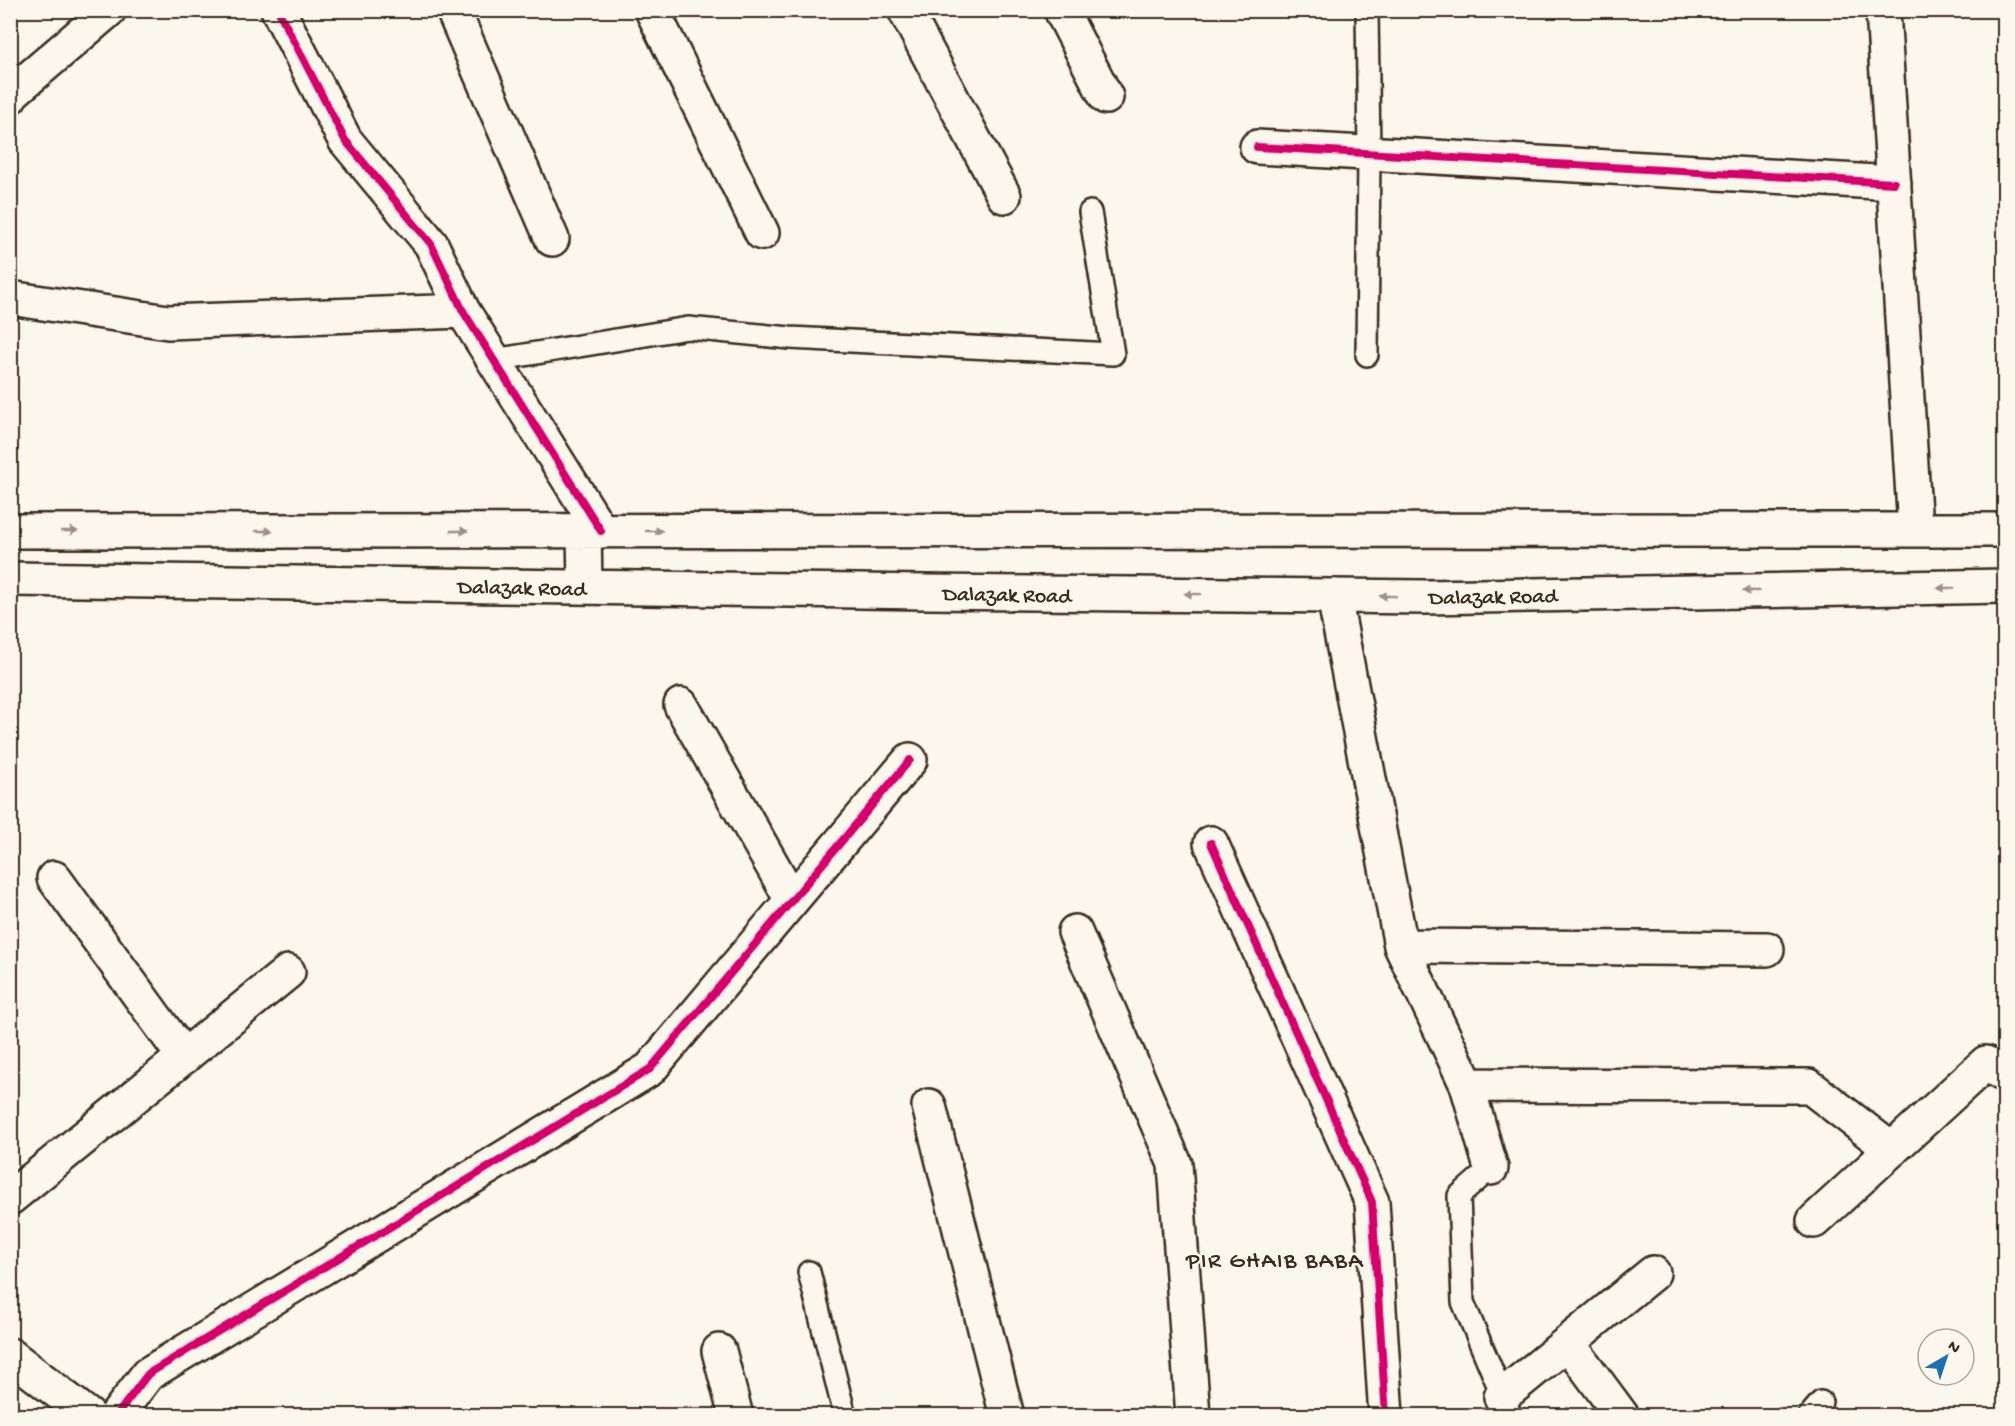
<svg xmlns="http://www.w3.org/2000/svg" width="2015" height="1426" font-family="'Gochi Hand',sans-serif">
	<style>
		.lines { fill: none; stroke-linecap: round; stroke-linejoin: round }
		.lane-casing { stroke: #3b2a1e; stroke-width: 26 }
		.street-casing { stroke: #3b2a1e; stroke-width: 38 }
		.secondary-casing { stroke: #3b2a1e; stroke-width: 38 }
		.primary-casing { stroke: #3b2a1e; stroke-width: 38 }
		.lane { stroke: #fbf7ec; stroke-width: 21 }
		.street { stroke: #fbf7ec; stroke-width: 33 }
		.secondary { stroke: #fbf7ec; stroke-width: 33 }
		.primary { stroke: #fbf7ec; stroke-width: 33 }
		.cycleway-casing { stroke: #fbf7ec; stroke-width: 11 }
		.cycleway { stroke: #d6006c; stroke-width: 8 }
		.oneway { fill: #9b9085 }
		.labels { text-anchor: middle; stroke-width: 5; stroke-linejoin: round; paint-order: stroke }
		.street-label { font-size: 22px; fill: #3b2a1e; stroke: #fbf7ec }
		.neighbourhood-label { font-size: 24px; letter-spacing: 1.5px; fill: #3b2a1e; stroke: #fbf7ec }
	</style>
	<rect width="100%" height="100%" fill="#fbf7ec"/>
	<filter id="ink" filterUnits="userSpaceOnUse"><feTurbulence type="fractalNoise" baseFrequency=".0167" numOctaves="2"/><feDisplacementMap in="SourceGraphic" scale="12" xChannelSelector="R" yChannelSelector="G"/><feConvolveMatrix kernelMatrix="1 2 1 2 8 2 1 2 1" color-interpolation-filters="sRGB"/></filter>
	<g filter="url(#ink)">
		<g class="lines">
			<g class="lane-casing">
				<path id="lane" d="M 1367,355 L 1369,153 L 1367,10
					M 494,360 L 688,328 L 790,338 L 1113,354 L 1090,212
					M 1491,1168 L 1459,1196 L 1463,1302 L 1511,1416
					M 809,1272 L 845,1416
					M 1809,1416 L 1821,1402"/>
			</g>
			<g class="street-casing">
				<path id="street" d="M 278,10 L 345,140 L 431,244 L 463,311 L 601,531
					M 453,10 L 552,239
					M 652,10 L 762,233
					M 905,10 L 1004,196
					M 1061,10 L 1106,97
					M 1883,10 L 1915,529
					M 10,97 L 12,93 L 109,10
					M 1257,147 L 1894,183
					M 10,298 L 168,322 L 463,311
					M 1334,596 L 1401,946 L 1467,1085 L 1491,1168
					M 681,705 L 792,900
					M 1211,843 L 1372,1202 L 1386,1416
					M 54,878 L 184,1057
					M 1075,932 L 1175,1164 L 1193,1416
					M 1401,946 L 1767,949
					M 1467,1085 L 1809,1086 L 1892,1150
					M 929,1106 L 1007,1416
					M 10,1198 L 288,972
					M 1814,1221 L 1986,1063 L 2004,1075
					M 1568,1343 L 1622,1416
					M 719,1351 L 736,1416
					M 1501,1397 L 1653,1273
					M 116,1416 L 148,1374 L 650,1069 L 910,760"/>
			</g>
			<g class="secondary-casing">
				<path id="secondary" d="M 10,1355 L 89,1416"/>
			</g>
			<g class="primary-casing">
				<path id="primary" d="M 584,530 L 585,587
					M 10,531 L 2004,530
					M 10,579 L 926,592 L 1426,597 L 2004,586"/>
			</g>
			<use href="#lane" class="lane"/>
			<use href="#street" class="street"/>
			<use href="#secondary" class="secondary"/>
			<use href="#primary" class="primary"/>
			<g class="cycleway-casing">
				<path id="cycleway" d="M 278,10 L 345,140 L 431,244 L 463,311 L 601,531
					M 1257,147 L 1894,183
					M 1211,843 L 1372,1202 L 1386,1416
					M 116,1416 L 148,1374 L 650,1069 L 910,760"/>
			</g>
			<use href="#cycleway" class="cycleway"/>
		</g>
		<defs><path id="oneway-solid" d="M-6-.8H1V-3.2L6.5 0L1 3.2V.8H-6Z" transform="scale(1.5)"/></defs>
		<g class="oneway">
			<use href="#oneway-solid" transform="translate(69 531)"/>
			<use href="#oneway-solid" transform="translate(264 531)"/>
			<use href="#oneway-solid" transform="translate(459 531)"/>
			<use href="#oneway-solid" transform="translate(654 531)"/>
			<use href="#oneway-solid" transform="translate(1946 588) rotate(179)"/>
			<use href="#oneway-solid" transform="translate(1751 591) rotate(179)"/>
			<use href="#oneway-solid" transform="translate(1193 594) rotate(-179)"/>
			<use href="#oneway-solid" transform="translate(1388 596) rotate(-179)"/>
		</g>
	</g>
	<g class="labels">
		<g class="street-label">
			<text transform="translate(522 586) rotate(1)" y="8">Dalazak Road</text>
			<text transform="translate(1007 593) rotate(1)" y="8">Dalazak Road</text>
			<text transform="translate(1493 595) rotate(-1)" y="8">Dalazak Road</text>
		</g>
		<g class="neighbourhood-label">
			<text x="1275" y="1267">PIR GHAIB BABA</text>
		</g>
	</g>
	<rect width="2015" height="1426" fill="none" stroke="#fbf7ec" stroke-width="36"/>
	<rect x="18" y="18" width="1979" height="1390" fill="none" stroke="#3b2a1e" stroke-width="2" filter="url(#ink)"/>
	<g transform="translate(1946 1357) rotate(39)"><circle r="28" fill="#fbf7ec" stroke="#aea59a" stroke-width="1.5"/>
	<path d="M0-4.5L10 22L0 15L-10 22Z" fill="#1f6fb2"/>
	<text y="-9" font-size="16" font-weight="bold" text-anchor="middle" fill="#3b2a1e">N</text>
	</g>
</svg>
